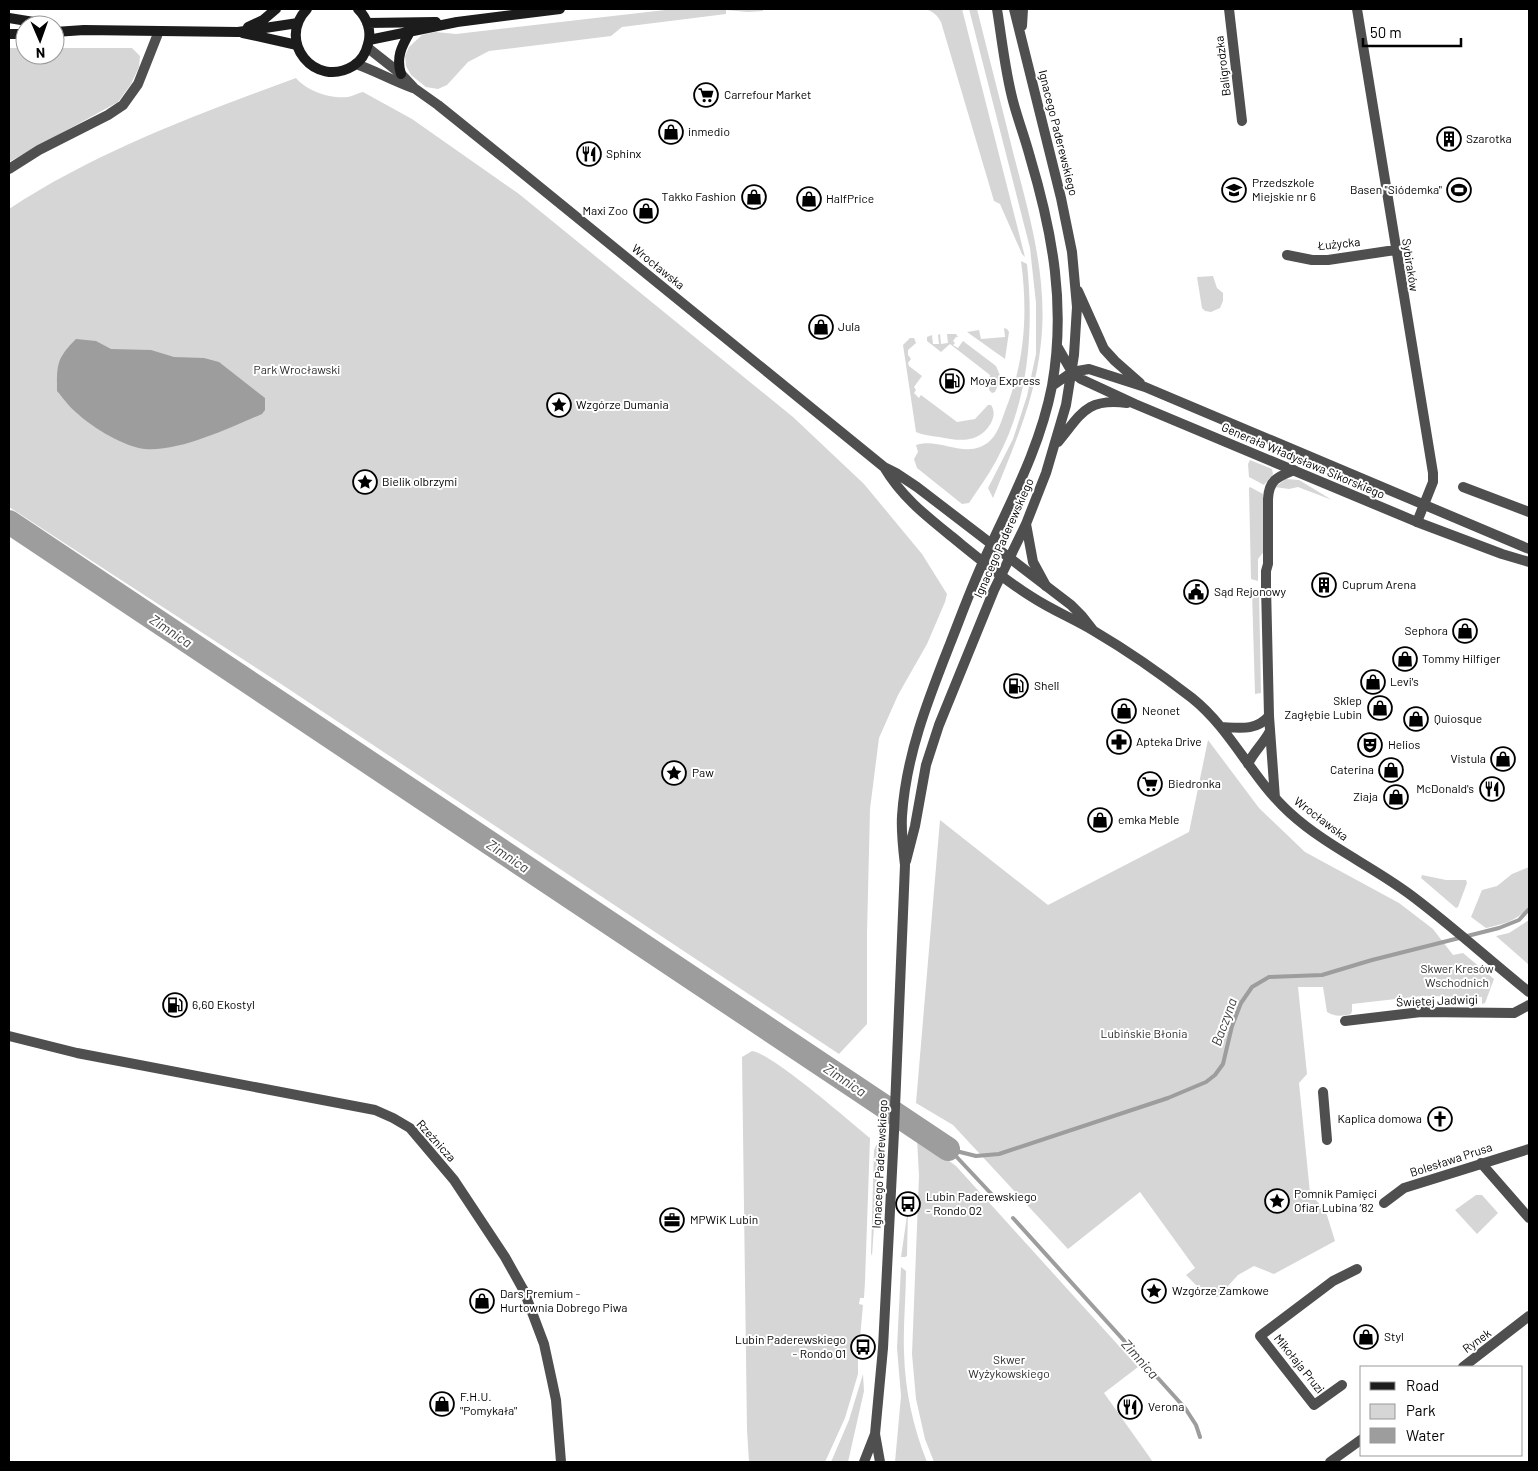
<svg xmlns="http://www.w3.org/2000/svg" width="1538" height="1471" font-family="Barlow,sans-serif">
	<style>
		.green { fill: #d6d6d6 }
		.water { fill: #9d9d9d }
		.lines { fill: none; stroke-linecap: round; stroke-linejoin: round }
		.stream { stroke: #9d9d9d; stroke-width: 4 }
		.river { stroke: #9d9d9d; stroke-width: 24 }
		.minor { stroke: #4f4f4f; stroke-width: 10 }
		.tertiary { stroke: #4f4f4f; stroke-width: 10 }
		.secondary { stroke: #1c1c1c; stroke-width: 10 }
		.labels { text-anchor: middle; stroke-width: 4; stroke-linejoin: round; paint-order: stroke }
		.street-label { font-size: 12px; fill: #000; stroke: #fff }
		.poi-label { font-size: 12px; fill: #000; stroke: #fff; text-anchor: start }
		.park-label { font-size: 12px; fill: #2d2d2d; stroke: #fff }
		.water-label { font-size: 14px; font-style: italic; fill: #3e3e3e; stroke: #fff }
	</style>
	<rect width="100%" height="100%" fill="#fff"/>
	<path class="green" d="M 674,9 L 763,9 L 763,11 L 748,12 L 726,10 L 726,14 L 622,27 L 611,36 L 489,51 L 468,62 L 447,85 L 438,89 L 426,87 L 411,75 L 406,66 L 405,56 L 409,47 L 422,35 L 435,32 L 456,34 Z
		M 925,9 L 962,9 L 1025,257 L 1022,254 L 1000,204 L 994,201 L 941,22 C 937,15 933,11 925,9 Z
		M 969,9 L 977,9 C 989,58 1002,107 1014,156 C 1030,217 1048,279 1041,343 C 1035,400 1014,446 993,498 L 988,488 L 1013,439 L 1027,396 L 1036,354 L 1036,303 L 1030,248 Z
		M 9,48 L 25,48 L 25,55 L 55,55 L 55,48 L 132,48 L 140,56 L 139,67 L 131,84 L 118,102 L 9,162 Z
		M 296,78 C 307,91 330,99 348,97 C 353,96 358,93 363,92 L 412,119 L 519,194 L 793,417 L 864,484 L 922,554 L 947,594 L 945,602 L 927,644 L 898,695 L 879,738 L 870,809 L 867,933 L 867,1024 L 839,1054 L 278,682 L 9,507 L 9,209 C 97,151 198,114 296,78 Z
		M 1021,261 L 1027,264 C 1034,331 1029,401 996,461 C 988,476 978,489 969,503 L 962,504 L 917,468 L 914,459 L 918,452 L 916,445 C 937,438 959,455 980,447 C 996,441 1000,425 1005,411 C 1025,362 1028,313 1021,261 Z
		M 1213,276 L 1217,288 L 1223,293 L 1223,301 L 1220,308 L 1211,312 L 1205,311 L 1202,308 L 1197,277 Z
		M 1004,328 L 1007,329 L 1009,332 L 1005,359 L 967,332 L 979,330 L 981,339 L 1005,337 Z
		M 940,334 L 941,344 L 948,343 L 947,334 L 956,334 L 958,337 L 956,337 L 953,341 L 955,343 L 953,345 L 958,348 L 963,341 L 996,366 L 1001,378 L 995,392 L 992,393 L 989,390 L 990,375 L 950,344 L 941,352 L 927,341 L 927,337 L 932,335 L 933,344 L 939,344 L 938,335 Z
		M 910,338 L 914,338 L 916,343 L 908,350 L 908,355 L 911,359 L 908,363 L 909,366 L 922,376 L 914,387 L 916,390 L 914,393 L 919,398 L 921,395 L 957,422 L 975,419 L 988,405 L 991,405 C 995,411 994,417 991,423 C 979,444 959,441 939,437 C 931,436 923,435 916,432 L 903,345 Z
		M 1250,460 L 1272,469 L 1273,474 L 1264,485 L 1249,477 L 1248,464 Z
		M 1286,479 L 1299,480 L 1332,500 L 1298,487 L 1289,489 L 1275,487 Z
		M 1250,487 L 1263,494 L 1265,550 L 1258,559 L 1258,581 L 1251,579 L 1249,488 Z
		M 1255,590 L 1259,590 L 1261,693 L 1255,694 L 1252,591 Z
		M 1208,740 L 1259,808 L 1305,852 L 1399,903 L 1433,929 L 1453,955 L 1463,953 L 1494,979 L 1485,1003 L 1482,1004 L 1482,997 L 1422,996 L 1352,1004 L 1352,1011 L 1351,1014 C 1342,1016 1335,1017 1327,1012 L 1323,987 L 1298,987 L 1307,1074 L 1299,1083 L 1310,1193 L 1326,1212 L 1335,1241 L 1274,1274 L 1254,1266 L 1238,1275 L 1218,1297 L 1207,1296 L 1186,1275 L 1195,1268 L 1140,1192 L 1068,1249 L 953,1125 L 916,1103 L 940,820 L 1048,905 L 1189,832 Z
		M 1529,867 L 1529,906 C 1518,921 1503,924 1486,928 L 1471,917 L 1482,890 L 1497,886 L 1512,874 Z
		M 1422,875 L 1446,880 L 1466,880 L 1467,883 L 1458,907 L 1456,908 L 1421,878 Z
		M 1529,920 L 1529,965 L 1496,936 L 1509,933 Z
		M 752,1051 C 773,1054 849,1121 870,1138 L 865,1281 L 864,1298 L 860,1298 L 859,1304 L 863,1305 L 858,1360 L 858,1374 L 845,1418 L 825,1462 L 749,1462 L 747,1430 L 742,1057 Z
		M 917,1138 L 956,1166 L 1138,1367 L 1104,1393 L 1153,1462 L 934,1462 L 925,1439 L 916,1399 L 912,1354 L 919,1176 Z
		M 877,1144 L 879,1150 L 872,1256 L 871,1253 L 874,1150 Z
		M 1476,1195 L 1482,1195 L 1498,1213 L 1477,1234 L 1455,1210 Z
		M 908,1209 L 907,1256 L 905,1257 L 901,1257 Z
		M 901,1267 L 906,1271 C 906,1298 903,1325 904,1352 C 905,1391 913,1427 927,1462 L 895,1462 L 901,1396 L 897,1348 Z
		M 863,1374 L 864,1391 L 848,1462 L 831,1462 L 849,1420 Z"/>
	<path class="water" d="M 76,339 L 96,341 L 111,349 L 151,350 L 174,357 L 204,358 L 219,362 L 265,398 L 265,410 L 262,414 C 231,427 180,452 145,449 C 125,447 93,428 78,414 C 70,408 64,399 57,391 C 57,365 56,359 76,339 Z"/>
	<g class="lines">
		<path class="stream" d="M 948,1149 L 976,1156 L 999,1154 L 1168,1098 L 1206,1082 L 1215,1075 L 1223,1064 L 1232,1026 L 1241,1003 L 1252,987 L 1269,977 L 1322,975 L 1372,960 L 1499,928 L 1519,920 L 1529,909
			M 952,1152 L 998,1201
			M 1013,1218 L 1185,1408 L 1196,1425 L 1200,1437"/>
		<path class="river" d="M 9,522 L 948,1149"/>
		<path class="minor" d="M 1229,9 L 1242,121
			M 1357,9 L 1433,473 L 1433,482 L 1417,522
			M 368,48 L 401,74 L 414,88 L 438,105 L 520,171 L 884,467 L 896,473 L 917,487 L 1071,605 L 1082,616 L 1093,630
			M 356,64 C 376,71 393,81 413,88
			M 9,169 L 39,150 L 108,115 L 123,105 L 138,84 L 159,31
			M 1287,255 L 1312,260 L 1328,260 L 1395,250
			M 884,467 C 901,496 925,515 951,536 C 977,557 1003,579 1032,597 C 1052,610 1074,619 1094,631 C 1128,651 1161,674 1192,698 C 1232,730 1252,779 1290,813 C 1325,845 1370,865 1408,893 C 1450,924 1489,960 1529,992
			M 1463,487 L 1529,512
			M 1222,727 C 1240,728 1256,731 1269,716
			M 1248,764 C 1254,751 1264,743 1270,731
			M 1275,798 L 1269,716 L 1266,586 L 1266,571 L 1268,564 L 1268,499 C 1269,480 1277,477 1294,470
			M 1345,1021 L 1421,1012 L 1514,1013 L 1529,1005
			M 9,1036 L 77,1053 L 375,1110 L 393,1118 L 410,1128 L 454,1180 L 505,1257 L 524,1291 L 544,1344 L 552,1381 L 556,1400 L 561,1462
			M 1323,1092 L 1327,1140
			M 1481,1163 L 1529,1218
			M 1384,1203 L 1404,1188 L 1529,1149
			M 1342,1385 L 1314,1405 L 1260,1336 L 1333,1281 L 1357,1269"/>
		<path class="tertiary" d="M 1022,26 L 1023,9
			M 1078,291 L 1104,349 L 1115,361 L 1140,383
			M 1057,346 L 1072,372 L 1081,379 L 1135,404 L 1417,522 L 1502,554 L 1529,562
			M 1052,386 L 1072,372 L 1089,369 L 1145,387 L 1529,549
			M 1058,442 C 1082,413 1086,398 1127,403
			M 1026,524 L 1033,562 L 1046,586
			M 906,861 L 915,826 L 926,765 L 939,725 L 994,590 L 1026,524 L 1046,473 L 1066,405 L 1074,355 L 1077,307 L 1072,252 L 1061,198 L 1014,9
			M 1463,1367 L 1529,1316
			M 864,1462 L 875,1434
			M 880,1462 L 875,1434 L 883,1348 L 894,1132 L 905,865 C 903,848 901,832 902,816 C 906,755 928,700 950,644 C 963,611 975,577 991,545 C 1015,493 1041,443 1052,386 C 1066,307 1053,234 1030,157 C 1025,138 1018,120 1013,101 C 1005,71 1002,40 997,9
			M 1330,1462 L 1362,1439"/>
		<path class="secondary" d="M 307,9 C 276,41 315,89 353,66 C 361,61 366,53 368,44 C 372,31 367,18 358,9
			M 9,18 L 52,25
			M 367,23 L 436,22
			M 248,27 L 263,20 L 276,9
			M 55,32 L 84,30 L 238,32 L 298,23
			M 243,33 L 297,45
			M 9,34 L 25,34
			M 369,40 L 457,22 L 560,9
			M 401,74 C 396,58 401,47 410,32"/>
	</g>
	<defs>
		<g id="supermarket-ring" transform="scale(1.25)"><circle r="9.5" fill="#fff" stroke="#000" stroke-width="1.5"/><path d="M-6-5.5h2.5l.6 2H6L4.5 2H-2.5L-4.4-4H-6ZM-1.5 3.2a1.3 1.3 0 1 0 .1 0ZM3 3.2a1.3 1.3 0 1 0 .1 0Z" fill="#000"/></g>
		<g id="shop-ring" transform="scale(1.25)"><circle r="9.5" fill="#fff" stroke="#000" stroke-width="1.5"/><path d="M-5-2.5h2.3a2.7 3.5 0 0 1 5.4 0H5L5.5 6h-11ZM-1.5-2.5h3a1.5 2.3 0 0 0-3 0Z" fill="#000"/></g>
		<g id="building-ring" transform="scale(1.25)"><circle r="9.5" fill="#fff" stroke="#000" stroke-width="1.5"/><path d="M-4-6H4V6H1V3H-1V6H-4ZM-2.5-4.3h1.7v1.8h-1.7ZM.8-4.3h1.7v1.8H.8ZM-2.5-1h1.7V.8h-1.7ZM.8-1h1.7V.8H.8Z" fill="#000"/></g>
		<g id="restaurant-ring" transform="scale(1.25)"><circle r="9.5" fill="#fff" stroke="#000" stroke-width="1.5"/><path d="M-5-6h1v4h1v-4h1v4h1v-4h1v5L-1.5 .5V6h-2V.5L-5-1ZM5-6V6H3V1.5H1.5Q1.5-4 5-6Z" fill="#000"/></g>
		<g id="school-ring" transform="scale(1.25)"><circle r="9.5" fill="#fff" stroke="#000" stroke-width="1.5"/><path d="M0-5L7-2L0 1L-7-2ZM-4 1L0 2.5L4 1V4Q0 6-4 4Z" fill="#000"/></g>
		<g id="stadium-ring" transform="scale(1.25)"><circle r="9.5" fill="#fff" stroke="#000" stroke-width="1.5"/><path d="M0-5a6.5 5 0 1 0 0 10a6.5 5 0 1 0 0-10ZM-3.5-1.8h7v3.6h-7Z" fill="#000"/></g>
		<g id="fuel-ring" transform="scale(1.25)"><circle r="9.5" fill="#fff" stroke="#000" stroke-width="1.5"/><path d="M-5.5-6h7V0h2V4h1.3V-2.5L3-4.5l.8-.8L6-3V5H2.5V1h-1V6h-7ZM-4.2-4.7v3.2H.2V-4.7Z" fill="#000"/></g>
		<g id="sight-ring" transform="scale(1.25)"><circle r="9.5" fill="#fff" stroke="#000" stroke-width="1.5"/><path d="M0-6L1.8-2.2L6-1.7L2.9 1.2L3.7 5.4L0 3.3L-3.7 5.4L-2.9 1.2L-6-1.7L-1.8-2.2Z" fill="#000"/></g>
		<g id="civic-ring" transform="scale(1.25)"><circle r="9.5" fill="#fff" stroke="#000" stroke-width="1.5"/><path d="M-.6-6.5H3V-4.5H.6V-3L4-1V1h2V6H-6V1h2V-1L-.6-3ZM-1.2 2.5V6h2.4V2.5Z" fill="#000"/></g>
		<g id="pharmacy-ring" transform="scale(1.25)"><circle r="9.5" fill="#fff" stroke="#000" stroke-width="1.5"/><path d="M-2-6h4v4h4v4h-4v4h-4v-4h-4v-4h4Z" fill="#000"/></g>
		<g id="theatre-ring" transform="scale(1.25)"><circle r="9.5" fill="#fff" stroke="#000" stroke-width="1.5"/><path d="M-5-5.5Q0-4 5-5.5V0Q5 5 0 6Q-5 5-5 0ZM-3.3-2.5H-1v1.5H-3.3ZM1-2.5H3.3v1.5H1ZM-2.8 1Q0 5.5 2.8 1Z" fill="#000"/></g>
		<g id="church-ring" transform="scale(1.25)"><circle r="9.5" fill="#fff" stroke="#000" stroke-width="1.5"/><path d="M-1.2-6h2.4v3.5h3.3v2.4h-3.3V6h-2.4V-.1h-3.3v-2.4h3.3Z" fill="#000"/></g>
		<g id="bus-ring" transform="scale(1.25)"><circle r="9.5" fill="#fff" stroke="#000" stroke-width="1.5"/><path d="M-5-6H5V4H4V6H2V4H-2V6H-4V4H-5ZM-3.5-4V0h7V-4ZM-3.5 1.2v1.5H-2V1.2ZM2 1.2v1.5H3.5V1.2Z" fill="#000"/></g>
		<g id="office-ring" transform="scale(1.25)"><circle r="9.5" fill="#fff" stroke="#000" stroke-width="1.5"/><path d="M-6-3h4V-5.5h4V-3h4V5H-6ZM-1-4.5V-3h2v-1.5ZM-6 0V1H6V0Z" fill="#000"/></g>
	</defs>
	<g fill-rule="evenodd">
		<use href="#supermarket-ring" x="706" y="95"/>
		<use href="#shop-ring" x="671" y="132"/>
		<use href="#building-ring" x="1449" y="139"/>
		<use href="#restaurant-ring" x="589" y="154"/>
		<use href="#school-ring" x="1234" y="190"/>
		<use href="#stadium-ring" x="1459" y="190"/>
		<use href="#shop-ring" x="754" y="197"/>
		<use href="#shop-ring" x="809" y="199"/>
		<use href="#shop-ring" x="646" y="211"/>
		<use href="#shop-ring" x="821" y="327"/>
		<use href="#fuel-ring" x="952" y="381"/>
		<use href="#sight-ring" x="559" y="405"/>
		<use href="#sight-ring" x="365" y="482"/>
		<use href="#building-ring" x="1324" y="585"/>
		<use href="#civic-ring" x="1196" y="592"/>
		<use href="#shop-ring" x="1465" y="631"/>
		<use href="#shop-ring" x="1405" y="659"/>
		<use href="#shop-ring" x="1373" y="682"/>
		<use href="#fuel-ring" x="1016" y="686"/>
		<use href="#shop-ring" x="1380" y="708"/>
		<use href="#shop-ring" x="1124" y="711"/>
		<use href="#shop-ring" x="1416" y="719"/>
		<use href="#pharmacy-ring" x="1119" y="742"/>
		<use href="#theatre-ring" x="1370" y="745"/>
		<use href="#shop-ring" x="1503" y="759"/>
		<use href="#shop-ring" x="1391" y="770"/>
		<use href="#sight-ring" x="674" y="773"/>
		<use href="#supermarket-ring" x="1150" y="784"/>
		<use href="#restaurant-ring" x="1492" y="789"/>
		<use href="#shop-ring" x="1396" y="797"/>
		<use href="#shop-ring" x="1100" y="820"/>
		<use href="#fuel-ring" x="175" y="1005"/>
		<use href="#church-ring" x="1440" y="1119"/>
		<use href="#sight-ring" x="1277" y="1201"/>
		<use href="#bus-ring" x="908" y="1204"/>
		<use href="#office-ring" x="672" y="1220"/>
		<use href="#sight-ring" x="1154" y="1291"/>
		<use href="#shop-ring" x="482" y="1301"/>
		<use href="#shop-ring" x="1366" y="1337"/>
		<use href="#bus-ring" x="863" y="1347"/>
		<use href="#shop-ring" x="442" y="1404"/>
		<use href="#restaurant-ring" x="1130" y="1407"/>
	</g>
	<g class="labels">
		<g class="street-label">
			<text transform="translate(1223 66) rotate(-97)" y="4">Baligrodzka</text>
			<text transform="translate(1058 133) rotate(76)" y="4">Ignacego Paderewskiego</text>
			<text transform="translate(1339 244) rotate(-6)" y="4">Łużycka</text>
			<text transform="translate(1410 265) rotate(81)" y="4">Sybiraków</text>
			<text transform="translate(658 267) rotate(39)" y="4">Wrocławska</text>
			<text transform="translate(1303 461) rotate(23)" y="4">Generała Władysława Sikorskiego</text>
			<text transform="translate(1004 538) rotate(-66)" y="4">Ignacego Paderewskiego</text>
			<text transform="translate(1321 819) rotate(37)" y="4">Wrocławska</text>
			<text transform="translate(1437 1001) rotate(-2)" y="4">Świętej Jadwigi</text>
			<text transform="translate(436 1141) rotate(48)" y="4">Rzeźnicza</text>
			<text transform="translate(1451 1160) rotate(-18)" y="4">Bolesława Prusa</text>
			<text transform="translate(880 1164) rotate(-87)" y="4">Ignacego Paderewskiego</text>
			<text transform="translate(1477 1341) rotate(-36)" y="4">Rynek</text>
			<text transform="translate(1299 1364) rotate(51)" y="4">Mikołaja Pruzi</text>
		</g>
		<g class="poi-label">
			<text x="724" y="99">Carrefour Market</text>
			<text x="688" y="136">inmedio</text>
			<text x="1466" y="143">Szarotka</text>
			<text x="606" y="158">Sphinx</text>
			<text x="1252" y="187">Przedszkole<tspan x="1252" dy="14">Miejskie nr 6</tspan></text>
			<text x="1442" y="194" text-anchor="end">Basen "Siódemka"</text>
			<text x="736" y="201" text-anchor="end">Takko Fashion</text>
			<text x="826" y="203">HalfPrice</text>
			<text x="628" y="215" text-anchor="end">Maxi Zoo</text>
			<text x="838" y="331">Jula</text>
			<text x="970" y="385">Moya Express</text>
			<text x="576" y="409">Wzgórze Dumania</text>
			<text x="382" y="486">Bielik olbrzymi</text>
			<text x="1342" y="589">Cuprum Arena</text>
			<text x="1214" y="596">Sąd Rejonowy</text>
			<text x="1448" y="635" text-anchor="end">Sephora</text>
			<text x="1422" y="663">Tommy Hilfiger</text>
			<text x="1390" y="686">Levi's</text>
			<text x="1034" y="690">Shell</text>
			<text x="1362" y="705" text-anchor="end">Sklep<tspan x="1362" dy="14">Zagłębie Lubin</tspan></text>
			<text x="1142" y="715">Neonet</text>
			<text x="1434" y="723">Quiosque</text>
			<text x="1136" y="746">Apteka Drive</text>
			<text x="1388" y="749">Helios</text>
			<text x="1486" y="763" text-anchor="end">Vistula</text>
			<text x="1374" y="774" text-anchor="end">Caterina</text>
			<text x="692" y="777">Paw</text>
			<text x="1168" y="788">Biedronka</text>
			<text x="1474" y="793" text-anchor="end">McDonald's</text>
			<text x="1378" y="801" text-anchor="end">Ziaja</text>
			<text x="1118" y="824">emka Meble</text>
			<text x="192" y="1009">6,60 Ekostyl</text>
			<text x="1422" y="1123" text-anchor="end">Kaplica domowa</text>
			<text x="1294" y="1198">Pomnik Pamięci<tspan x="1294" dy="14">Ofiar Lubina ’82</tspan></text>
			<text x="926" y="1201">Lubin Paderewskiego<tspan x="926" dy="14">- Rondo 02</tspan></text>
			<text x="690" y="1224">MPWiK Lubin</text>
			<text x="1172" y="1295">Wzgórze Zamkowe</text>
			<text x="500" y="1298">Dars Premium -<tspan x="500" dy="14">Hurtownia Dobrego Piwa</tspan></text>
			<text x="1384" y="1341">Styl</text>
			<text x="846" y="1344" text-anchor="end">Lubin Paderewskiego<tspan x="846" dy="14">- Rondo 01</tspan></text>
			<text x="460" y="1401">F.H.U.<tspan x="460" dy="14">"Pomykała"</tspan></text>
			<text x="1148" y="1411">Verona</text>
		</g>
		<g class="park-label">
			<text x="297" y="374">Park Wrocławski</text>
			<text x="1457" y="973">Skwer Kresów<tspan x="1457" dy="14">Wschodnich</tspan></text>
			<text x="1144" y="1038">Lubińskie Błonia</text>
			<text x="1009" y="1364">Skwer<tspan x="1009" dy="14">Wyżykowskiego</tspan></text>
		</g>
		<g class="water-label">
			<text transform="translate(171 631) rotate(34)" y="5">Zimnica</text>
			<text transform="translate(508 856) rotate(34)" y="5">Zimnica</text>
			<text transform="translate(1224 1022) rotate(-70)" y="5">Baczyna</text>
			<text transform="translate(845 1080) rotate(34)" y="5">Zimnica</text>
			<text transform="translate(1140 1359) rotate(48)" y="5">Zimnica</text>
		</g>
	</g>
	<rect width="1538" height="1471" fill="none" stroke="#000000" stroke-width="20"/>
	<rect x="1360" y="1366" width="162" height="90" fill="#ffffff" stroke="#999999"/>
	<rect x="1370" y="1382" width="25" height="8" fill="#1c1c1c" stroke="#999999"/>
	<text x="1406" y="1391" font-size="15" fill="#000000">Road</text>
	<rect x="1370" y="1404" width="25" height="15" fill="#d6d6d6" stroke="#999999"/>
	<text x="1406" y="1416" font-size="15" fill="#000000">Park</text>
	<rect x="1370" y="1428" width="25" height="15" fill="#9d9d9d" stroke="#999999"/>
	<text x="1406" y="1441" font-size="15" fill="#000000">Water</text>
	<g transform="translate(40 40) rotate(178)"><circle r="24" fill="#ffffff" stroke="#999999"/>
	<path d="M0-4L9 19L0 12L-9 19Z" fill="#000000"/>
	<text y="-8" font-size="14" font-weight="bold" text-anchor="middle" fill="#000000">N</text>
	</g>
	<path d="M1363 38v8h98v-8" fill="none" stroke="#000000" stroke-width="2.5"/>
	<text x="1370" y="38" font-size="15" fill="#000000" stroke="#ffffff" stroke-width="4" paint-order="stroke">50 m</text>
</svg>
